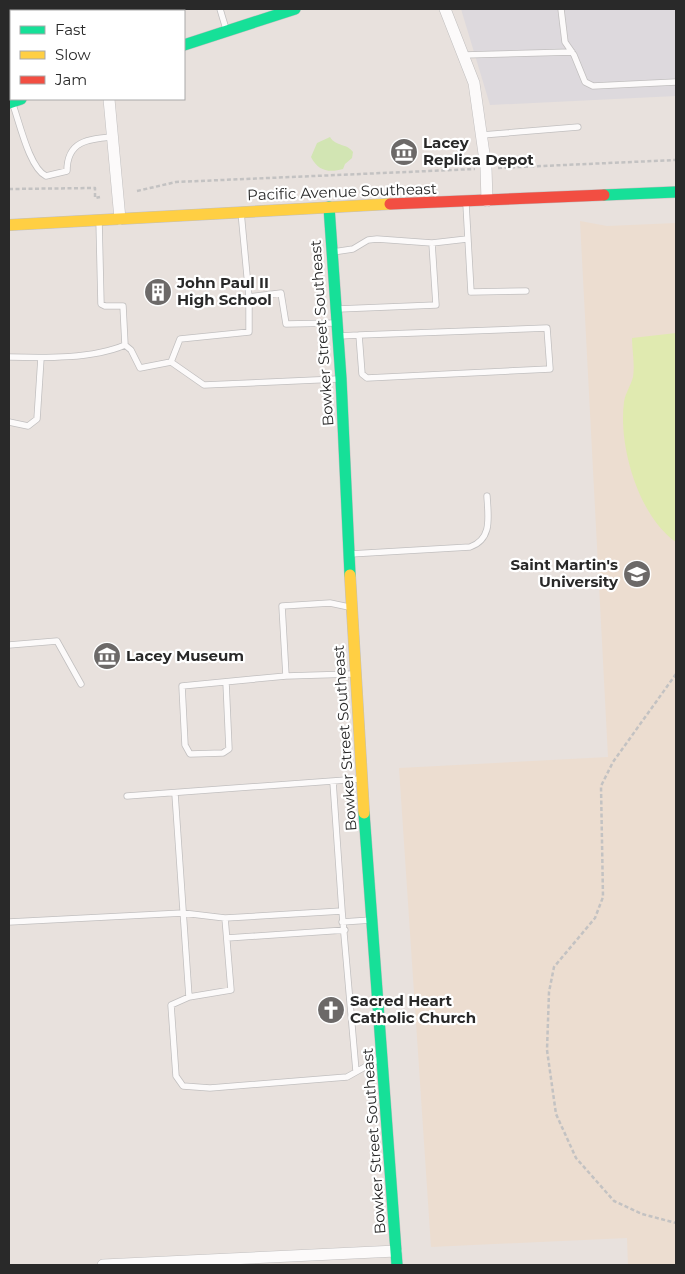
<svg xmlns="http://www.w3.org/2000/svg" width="685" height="1274" font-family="Montserrat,sans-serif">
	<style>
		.industrial { fill: #ddd9dd }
		.education { fill: #ecddd0 }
		.green { fill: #d2e5b3 }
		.pitch { fill: #e0eab0 }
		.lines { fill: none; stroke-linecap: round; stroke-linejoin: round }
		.lane-casing { stroke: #c1bfbf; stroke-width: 7 }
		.street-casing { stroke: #c1bfbf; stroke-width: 12 }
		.fast-casing { stroke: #c1bfbf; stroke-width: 12 }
		.slow-casing { stroke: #c1bfbf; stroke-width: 12 }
		.jam-casing { stroke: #c1bfbf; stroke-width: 12 }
		.path { stroke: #c3c2c2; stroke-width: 2.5; stroke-dasharray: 4 2.5; stroke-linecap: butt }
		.lane { stroke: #fcfafa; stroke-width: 5.5 }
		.street { stroke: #fcfafa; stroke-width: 11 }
		.fast { stroke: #16e098; stroke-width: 11 }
		.slow { stroke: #ffcf43; stroke-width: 11 }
		.jam { stroke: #f24e42; stroke-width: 11 }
		.labels { text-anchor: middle; stroke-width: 4.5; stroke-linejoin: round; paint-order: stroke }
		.poi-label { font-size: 15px; font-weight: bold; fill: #292929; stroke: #fff; text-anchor: start }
		.street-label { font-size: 15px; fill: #292929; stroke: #fff }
	</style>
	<rect width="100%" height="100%" fill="#e8e1dd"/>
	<path class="industrial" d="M 461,9 L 676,9 L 676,96 L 490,105 Z"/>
	<path class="education" d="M 580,221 L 607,226 L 676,223 L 676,1265 L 628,1265 L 627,1238 L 431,1247 L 399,768 L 608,757 Z"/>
	<path class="green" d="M 330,137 C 336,147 347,143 353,152 L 352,158 L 345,164 L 343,169 C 329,173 318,171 311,157 L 317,143 Z"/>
	<path class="pitch" d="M 676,333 L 676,542 C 639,517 618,446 624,402 C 625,394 631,385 633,377 C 635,364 632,350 632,338 Z"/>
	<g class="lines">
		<g class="lane-casing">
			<path id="lane" d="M 220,9 L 226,29
				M 561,9 L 565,42 L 574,55 L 585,82 L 593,86 L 676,82
				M 464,55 L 572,52
				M 12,102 C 19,120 29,168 46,176 L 67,171 C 67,141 88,139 112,137
				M 482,135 L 578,127
				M 466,204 L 471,292 L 526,291
				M 241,212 L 249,297
				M 99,220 L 101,304 L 105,306 L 123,306 L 125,345 L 131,350 L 140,368 L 171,362 L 180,339 L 249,332 L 249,297 L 281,293 L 286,324 L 336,323
				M 333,252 L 353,249 L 368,240 L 377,239 L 432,243 L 467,239
				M 338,309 L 436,305 L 432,243
				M 339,336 L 359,335 L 547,328 L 550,369 L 367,378 L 362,374 L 359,335
				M 9,357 C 44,358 93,359 125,345
				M 171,362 L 204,385 L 338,379
				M 9,422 L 28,426 L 37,419 L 41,358
				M 350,554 L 470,547 C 493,539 488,516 487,496
				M 9,645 L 57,641 L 81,684
				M 286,676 L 282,606 L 330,603 L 349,607
				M 226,682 L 229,749 L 223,753 L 190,754 L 185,745 L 182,686 L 286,676 L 352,674
				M 333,782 L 342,911
				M 175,794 L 189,997 L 231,990 L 225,918
				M 127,796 L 360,779
				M 9,922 L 183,913 L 225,918 L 342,911 L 356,1071
				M 342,922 L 371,920
				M 227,938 L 345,930
				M 189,997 L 171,1005 L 176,1076 L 183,1086 L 210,1088 L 347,1077 L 379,1059"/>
		</g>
		<g class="street-casing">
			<path id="street" d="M 60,9 L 61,11
				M 85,9 L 86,11
				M 445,9 L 474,83 L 486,168 L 487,201
				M 109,99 L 120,219
				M 103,1265 L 396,1251"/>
		</g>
		<g class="fast-casing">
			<path id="fast" d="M 184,45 L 295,9
				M 9,103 L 21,99
				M 604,195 L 676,192
				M 329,207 L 341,379 L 350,575
				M 364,813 L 397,1265"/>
		</g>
		<g class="slow-casing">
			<path id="slow" d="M 9,225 L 390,204
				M 350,575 L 364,813"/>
		</g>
		<g class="jam-casing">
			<path id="jam" d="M 390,204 L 604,195"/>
		</g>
		<path class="path" d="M 498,168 L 676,160
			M 9,189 L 95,188 L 95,198 L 100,197
			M 137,191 L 176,182 L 475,169
			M 676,674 L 613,762 L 601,786 L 603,897 L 595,918 L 554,967 L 549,992 L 547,1050 L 556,1114 L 576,1158 L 614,1201 L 642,1214 L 676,1223"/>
		<use href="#lane" class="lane"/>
		<use href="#street" class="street"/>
		<use href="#fast" class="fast"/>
		<use href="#slow" class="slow"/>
		<use href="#jam" class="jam"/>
	</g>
	<defs>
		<g id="museum-disc" transform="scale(1.4375)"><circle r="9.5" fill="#6c6968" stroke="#fff"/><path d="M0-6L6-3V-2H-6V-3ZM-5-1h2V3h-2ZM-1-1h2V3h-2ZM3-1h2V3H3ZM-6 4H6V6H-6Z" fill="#fff"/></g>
		<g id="building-disc" transform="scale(1.4375)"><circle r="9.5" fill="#6c6968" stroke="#fff"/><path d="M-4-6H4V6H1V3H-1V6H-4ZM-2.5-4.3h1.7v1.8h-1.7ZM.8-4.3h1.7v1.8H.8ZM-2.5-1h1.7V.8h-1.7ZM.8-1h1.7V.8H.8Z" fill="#fff"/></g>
		<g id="university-disc" transform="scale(1.4375)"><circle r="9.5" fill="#6c6968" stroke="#fff"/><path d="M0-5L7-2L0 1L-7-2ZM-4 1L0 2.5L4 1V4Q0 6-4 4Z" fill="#fff"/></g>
		<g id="church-disc" transform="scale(1.4375)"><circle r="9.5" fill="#6c6968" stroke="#fff"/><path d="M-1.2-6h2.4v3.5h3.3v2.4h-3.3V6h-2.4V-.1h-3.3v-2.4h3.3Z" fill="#fff"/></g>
	</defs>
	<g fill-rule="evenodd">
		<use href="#museum-disc" x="404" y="152"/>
		<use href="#building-disc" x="158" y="292"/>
		<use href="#university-disc" x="637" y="574"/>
		<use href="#museum-disc" x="107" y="656"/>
		<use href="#church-disc" x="331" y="1010"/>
	</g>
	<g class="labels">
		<g class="poi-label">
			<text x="423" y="148">Lacey<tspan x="423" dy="17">Replica Depot</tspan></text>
			<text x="177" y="288">John Paul II<tspan x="177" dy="17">High School</tspan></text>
			<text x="618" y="570" text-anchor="end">Saint Martin's<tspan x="618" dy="17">University</tspan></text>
			<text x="126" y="661">Lacey Museum</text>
			<text x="350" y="1006">Sacred Heart<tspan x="350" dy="17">Catholic Church</tspan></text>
		</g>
		<g class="street-label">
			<text transform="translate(342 192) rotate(-2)" y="5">Pacific Avenue Southeast</text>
			<text transform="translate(322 333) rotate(-94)" y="5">Bowker Street Southeast</text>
			<text transform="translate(345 738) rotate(-94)" y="5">Bowker Street Southeast</text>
			<text transform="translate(374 1141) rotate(-94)" y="5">Bowker Street Southeast</text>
		</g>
	</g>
	<rect width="685" height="1274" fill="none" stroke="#292929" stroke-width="20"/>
	<rect x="10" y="10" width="175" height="90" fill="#ffffff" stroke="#a9a9a9"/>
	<rect x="20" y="26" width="25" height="8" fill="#16e098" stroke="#a9a9a9"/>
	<text x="55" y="35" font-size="15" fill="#292929">Fast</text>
	<rect x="20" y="51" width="25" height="8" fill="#ffcf43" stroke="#a9a9a9"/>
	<text x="55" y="60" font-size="15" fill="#292929">Slow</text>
	<rect x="20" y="76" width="25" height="8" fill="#f24e42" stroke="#a9a9a9"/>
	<text x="55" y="85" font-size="15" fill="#292929">Jam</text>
</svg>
